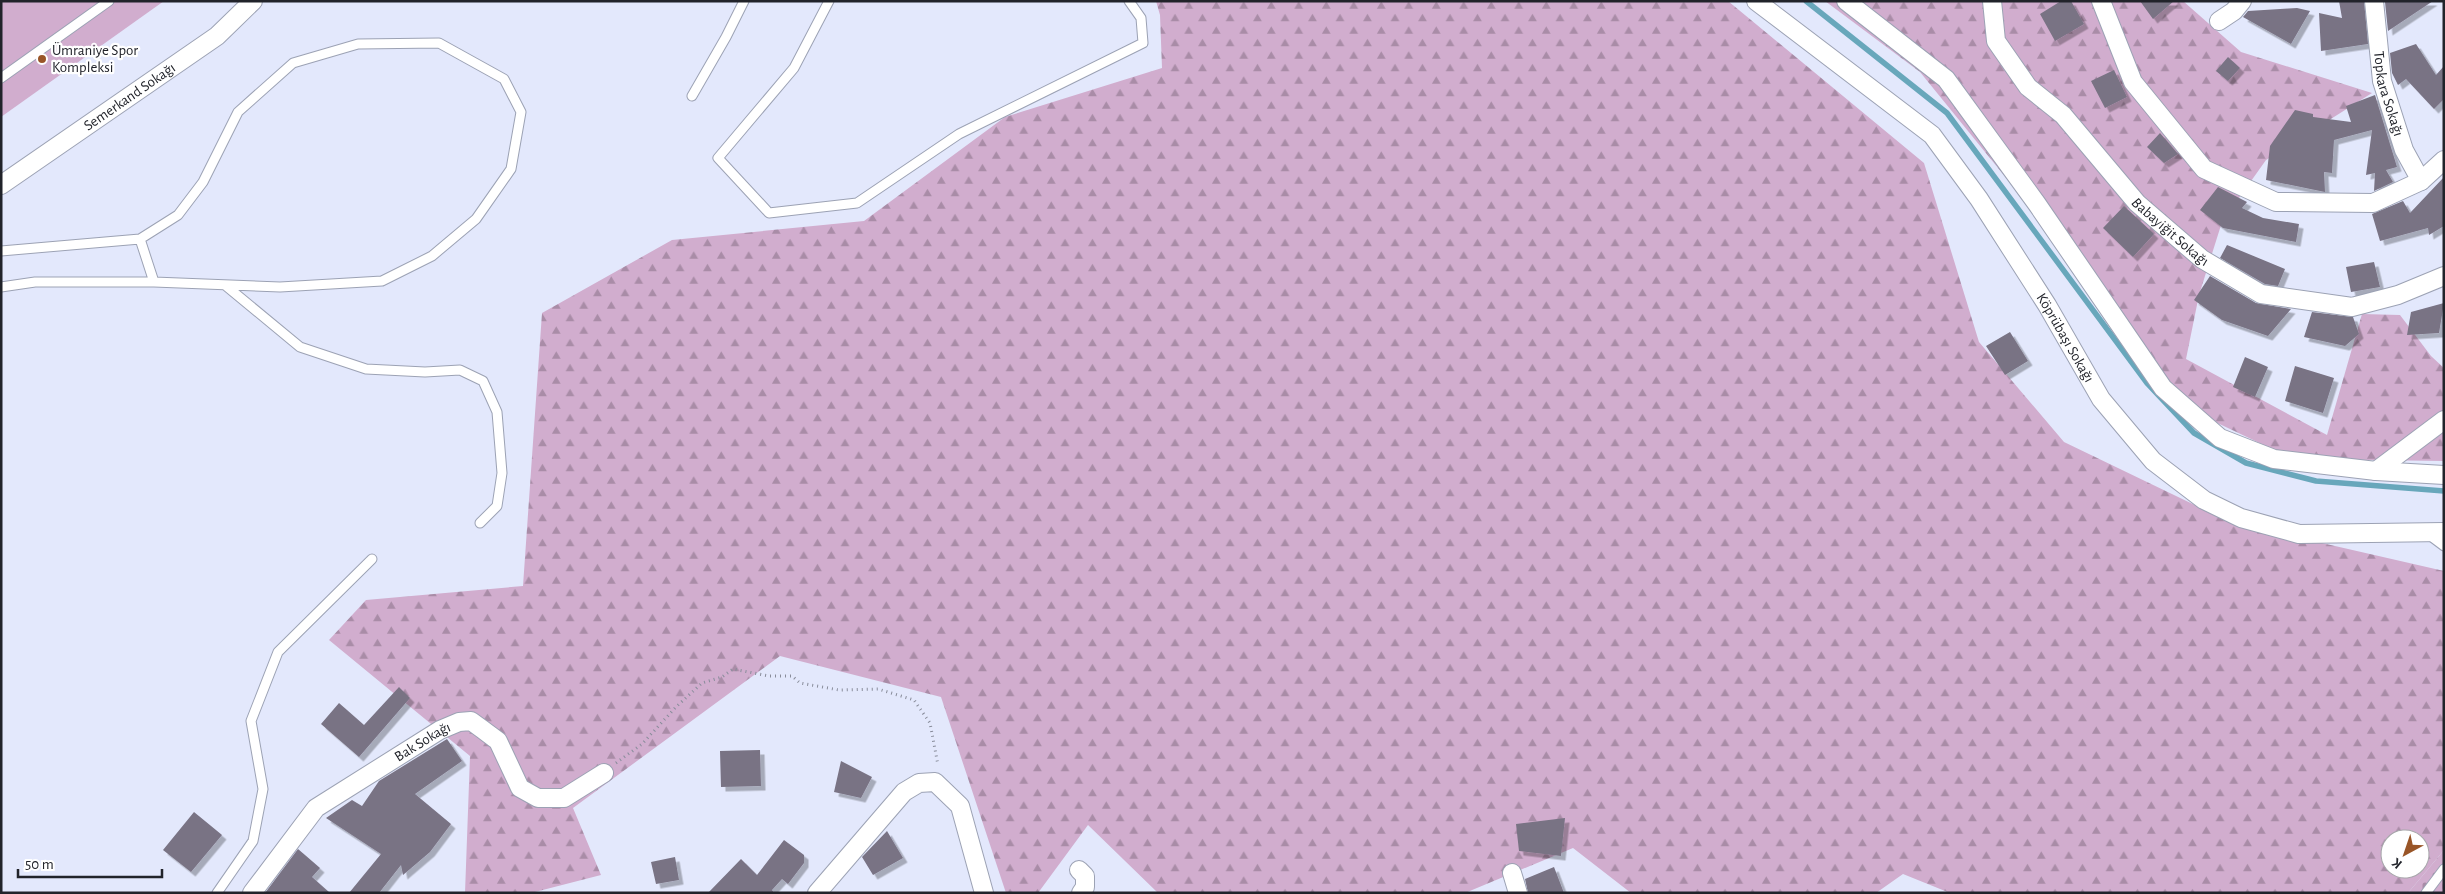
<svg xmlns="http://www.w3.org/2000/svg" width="2445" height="894" font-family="'Alegreya Sans',sans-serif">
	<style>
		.forest { fill: url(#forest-firs); fill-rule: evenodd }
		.cemetery { fill: url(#cemetery-stones) }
		.garden { fill: #d1adce }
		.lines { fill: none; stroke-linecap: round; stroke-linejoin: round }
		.stream { stroke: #68a7bb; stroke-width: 5.5 }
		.building { fill: #797384; filter: url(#shadow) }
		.lane-casing { stroke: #9ca2b4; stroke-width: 11 }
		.street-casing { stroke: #9ca2b4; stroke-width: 20 }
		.path { stroke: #888c9a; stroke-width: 3; stroke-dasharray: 1 4; stroke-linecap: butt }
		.lane { stroke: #fff; stroke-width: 9 }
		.street { stroke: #fff; stroke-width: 18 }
		.poi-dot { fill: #995527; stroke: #fff; stroke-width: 2 }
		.labels { text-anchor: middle; stroke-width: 4.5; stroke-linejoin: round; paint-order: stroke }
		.poi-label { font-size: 15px; fill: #21232a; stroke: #fff; text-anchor: start }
		.street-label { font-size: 15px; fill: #21232a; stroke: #fff }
	</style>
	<defs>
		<pattern id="forest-firs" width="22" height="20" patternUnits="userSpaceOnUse" patternTransform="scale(1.25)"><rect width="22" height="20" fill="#d1adce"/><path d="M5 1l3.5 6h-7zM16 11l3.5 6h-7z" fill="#a98ca7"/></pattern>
		<pattern id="cemetery-stones" width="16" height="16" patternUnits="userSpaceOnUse" patternTransform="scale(1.25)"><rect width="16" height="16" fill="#d1adce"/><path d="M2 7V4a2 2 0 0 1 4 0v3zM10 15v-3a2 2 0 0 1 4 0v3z" fill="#a98ca7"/></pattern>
		<filter id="shadow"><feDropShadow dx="4.5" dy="4.5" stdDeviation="0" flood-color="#0004"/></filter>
	</defs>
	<rect width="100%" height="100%" fill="#e3e8fc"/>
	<path class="forest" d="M 1156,1 L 1728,1 L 1924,163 L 1979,342 L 2064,442 L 2230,522 L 2444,571 L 2444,850 L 2408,893 L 1950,893 L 1903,874 L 1876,893 L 1631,893 L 1573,848 L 1465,893 L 1158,893 L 1088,825 L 1038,893 L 1006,893 L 941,697 L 780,656 L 573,808 L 601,875 L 531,893 L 465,893 L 470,756 L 329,640 L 366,600 L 523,586 L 542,313 L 672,240 L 864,221 L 1005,117 L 1162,68 L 1160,15 ZM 2390,839 L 2420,839 L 2420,869 L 2390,869 Z
		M 1825,1 L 2183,1 L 2241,52 L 2372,93 L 2266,160 L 2222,222 L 2199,295 L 2186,359 L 2327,435 L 2362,314 L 2400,315 L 2431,356 L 2444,368 L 2444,461 L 2293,459 L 2190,410 L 2076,264 L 1920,72 Z"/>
	<path class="cemetery" d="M 2444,850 L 2444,893 L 2408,893 Z"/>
	<path class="garden" d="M 1,1 L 164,1 L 1,117 Z"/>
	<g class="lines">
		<path class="stream" d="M 1806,1 L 1947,113 L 2147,383 L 2194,433 L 2246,463 L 2316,481 L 2444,491"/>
	</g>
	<path class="building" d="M 2061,1 L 2071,1 L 2084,24 L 2055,41 L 2040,14 Z
		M 2140,1 L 2174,1 L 2153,19 Z
		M 2339,1 L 2364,1 L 2368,44 L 2321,51 L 2319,13 L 2342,18 Z
		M 2387,1 L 2433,1 L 2388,31 L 2385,2 Z
		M 2297,8 L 2310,11 L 2291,44 L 2243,17 L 2248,11 Z
		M 2416,44 L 2436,75 L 2444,66 L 2444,99 L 2434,109 L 2406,79 L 2398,85 L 2392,73 L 2390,53 Z
		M 2228,57 L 2240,68 L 2228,81 L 2216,71 Z
		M 2114,70 L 2127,97 L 2105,108 L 2091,81 Z
		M 2375,95 L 2397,167 L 2386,170 L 2393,182 L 2374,191 L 2375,173 L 2366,175 L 2372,130 L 2334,140 L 2332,173 L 2324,172 L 2325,192 L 2266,180 L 2270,146 L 2295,110 L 2313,114 L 2313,117 L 2351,122 L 2346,106 Z
		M 2160,133 L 2178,154 L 2164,163 L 2147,147 Z
		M 2444,177 L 2444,226 L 2429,235 L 2428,228 L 2380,241 L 2372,214 L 2403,201 L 2410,213 Z
		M 2218,187 L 2247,202 L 2242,208 L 2263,218 L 2299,224 L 2296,242 L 2223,228 L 2200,210 Z
		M 2124,206 L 2154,234 L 2133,257 L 2103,228 Z
		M 2227,245 L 2285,269 L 2278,286 L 2265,284 L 2220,258 Z
		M 2374,262 L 2380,287 L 2351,292 L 2346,267 Z
		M 2210,276 L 2256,303 L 2291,309 L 2268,336 L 2222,320 L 2194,300 Z
		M 2444,303 L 2439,333 L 2407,335 L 2411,312 Z
		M 2312,312 L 2353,317 L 2359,334 L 2345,346 L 2304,337 Z
		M 2010,332 L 2028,361 L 2005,375 L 1986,346 Z
		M 2245,357 L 2268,367 L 2255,397 L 2233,387 Z
		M 2295,366 L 2334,378 L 2323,413 L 2285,401 Z
		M 399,687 L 410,698 L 359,757 L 321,724 L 339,703 L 364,725 Z
		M 447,739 L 462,761 L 415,794 L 451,824 L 430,852 L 403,875 L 401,865 L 379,893 L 349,893 L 381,854 L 326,818 L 352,800 L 362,806 L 379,781 Z
		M 760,750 L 761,786 L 721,787 L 720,751 Z
		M 841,761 L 872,777 L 861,798 L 834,792 Z
		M 194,812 L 222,835 L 191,872 L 163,850 Z
		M 1565,818 L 1561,856 L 1519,851 L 1516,824 Z
		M 887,831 L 903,858 L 873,875 L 862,857 Z
		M 784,840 L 804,855 L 804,863 L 788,884 L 782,879 L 772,890 L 774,893 L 708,893 L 741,859 L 757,875 Z
		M 298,849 L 320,868 L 312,877 L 330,893 L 265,893 Z
		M 675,857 L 679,880 L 656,884 L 651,862 Z
		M 1554,867 L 1564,893 L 1528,893 L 1525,879 Z"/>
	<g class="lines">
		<g class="lane-casing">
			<path id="lane" d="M 829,1 L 794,68 L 718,158 L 769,213 L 857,203 L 959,134 L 1143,43 L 1141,18 L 1129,1
				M 1,78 L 109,1
				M 692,96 L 726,37 L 744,1
				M 140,239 L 154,282
				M 1,251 L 140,239 L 178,215 L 203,182 L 238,112 L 293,63 L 358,44 L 439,43 L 504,79 L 521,112 L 511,169 L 476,219 L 432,256 L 382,281 L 280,287 L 154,282 L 35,282 L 1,287
				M 225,285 L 300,347 L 366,369 L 425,372 L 460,370 L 483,381 L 497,412 L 502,473 L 497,506 L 480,523
				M 2428,534 L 2444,546
				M 217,893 L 253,841 L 263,789 L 251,721 L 278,652 L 372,559
				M 2426,893 L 2444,869"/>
		</g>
		<g class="street-casing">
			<g id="street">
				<path id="s1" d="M 1756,1 L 1932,135 L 1979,199 L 2047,305 L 2101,399 L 2153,461 L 2204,500 L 2241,518 L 2299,534 L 2444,532"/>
				<path d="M 1846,1 L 1946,79 L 2037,204 L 2163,388 L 2220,438 L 2274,459 L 2376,471 L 2444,475"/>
				<path id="s2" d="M 1992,1 L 1996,41 L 2028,87 L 2063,115 L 2137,203 L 2202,259 L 2261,294 L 2352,307 L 2398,295 L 2444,276"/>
				<path d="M 2101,1 L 2133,82 L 2204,169 L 2276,202 L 2373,203 L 2421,181 L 2444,160"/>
				<path id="s3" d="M 2374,1 L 2382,81 L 2404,150 L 2421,181"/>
				<path d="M 2219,21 L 2234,11 L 2242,1"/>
				<path id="s4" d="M 1,185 L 217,36 L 253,1"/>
				<path d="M 2376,471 L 2444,420"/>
				<path d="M 1079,870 L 1085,876 L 1085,887 L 1081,893"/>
				<path d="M 1512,873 L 1518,893"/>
				<path id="s5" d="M 252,893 L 316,808 L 440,730 L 459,722 L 471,721 L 482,729 L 498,741 L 520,788 L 538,798 L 564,798 L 604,773"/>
				<path d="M 817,893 L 904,792 L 919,783 L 935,782 L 960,806 L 984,893"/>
			</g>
		</g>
		<path class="path" d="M 616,763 L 642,744 L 676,707 L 702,683 L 722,677 L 733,669 L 769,676 L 792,676 L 800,683 L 839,690 L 878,689 L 914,700 L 930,723 L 938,765"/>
		<use href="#lane" class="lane"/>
		<use href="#street" class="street"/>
	</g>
	<circle class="poi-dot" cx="42" cy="59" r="5"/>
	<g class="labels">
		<g class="poi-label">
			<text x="52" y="55">Ümraniye Spor<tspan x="52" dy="17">Kompleksi</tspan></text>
		</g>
		<g class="street-label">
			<text dy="5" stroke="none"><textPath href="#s3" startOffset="94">Topkara Sokağı</textPath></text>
			<text dy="5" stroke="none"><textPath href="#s4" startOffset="156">Semerkand Sokağı</textPath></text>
			<text dy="5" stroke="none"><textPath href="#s2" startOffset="300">Babayiğit Sokağı</textPath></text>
			<text dy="5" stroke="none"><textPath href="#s1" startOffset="464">Köprübaşı Sokağı</textPath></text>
			<text dy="5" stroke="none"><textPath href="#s5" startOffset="232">Bak Sokağı</textPath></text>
		</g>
	</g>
	<rect width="2445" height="894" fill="none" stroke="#21232a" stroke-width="5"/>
	<g transform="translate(2405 854) rotate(220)"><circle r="24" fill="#ffffff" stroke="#a6a7aa"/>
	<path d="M0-4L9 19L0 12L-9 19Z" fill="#995527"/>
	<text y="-8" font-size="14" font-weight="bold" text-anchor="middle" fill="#21232a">K</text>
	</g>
	<path d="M18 869v8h144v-8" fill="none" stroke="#21232a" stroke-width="2.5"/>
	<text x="25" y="869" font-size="15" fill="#21232a" stroke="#ffffff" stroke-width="4" paint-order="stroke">50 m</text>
</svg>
